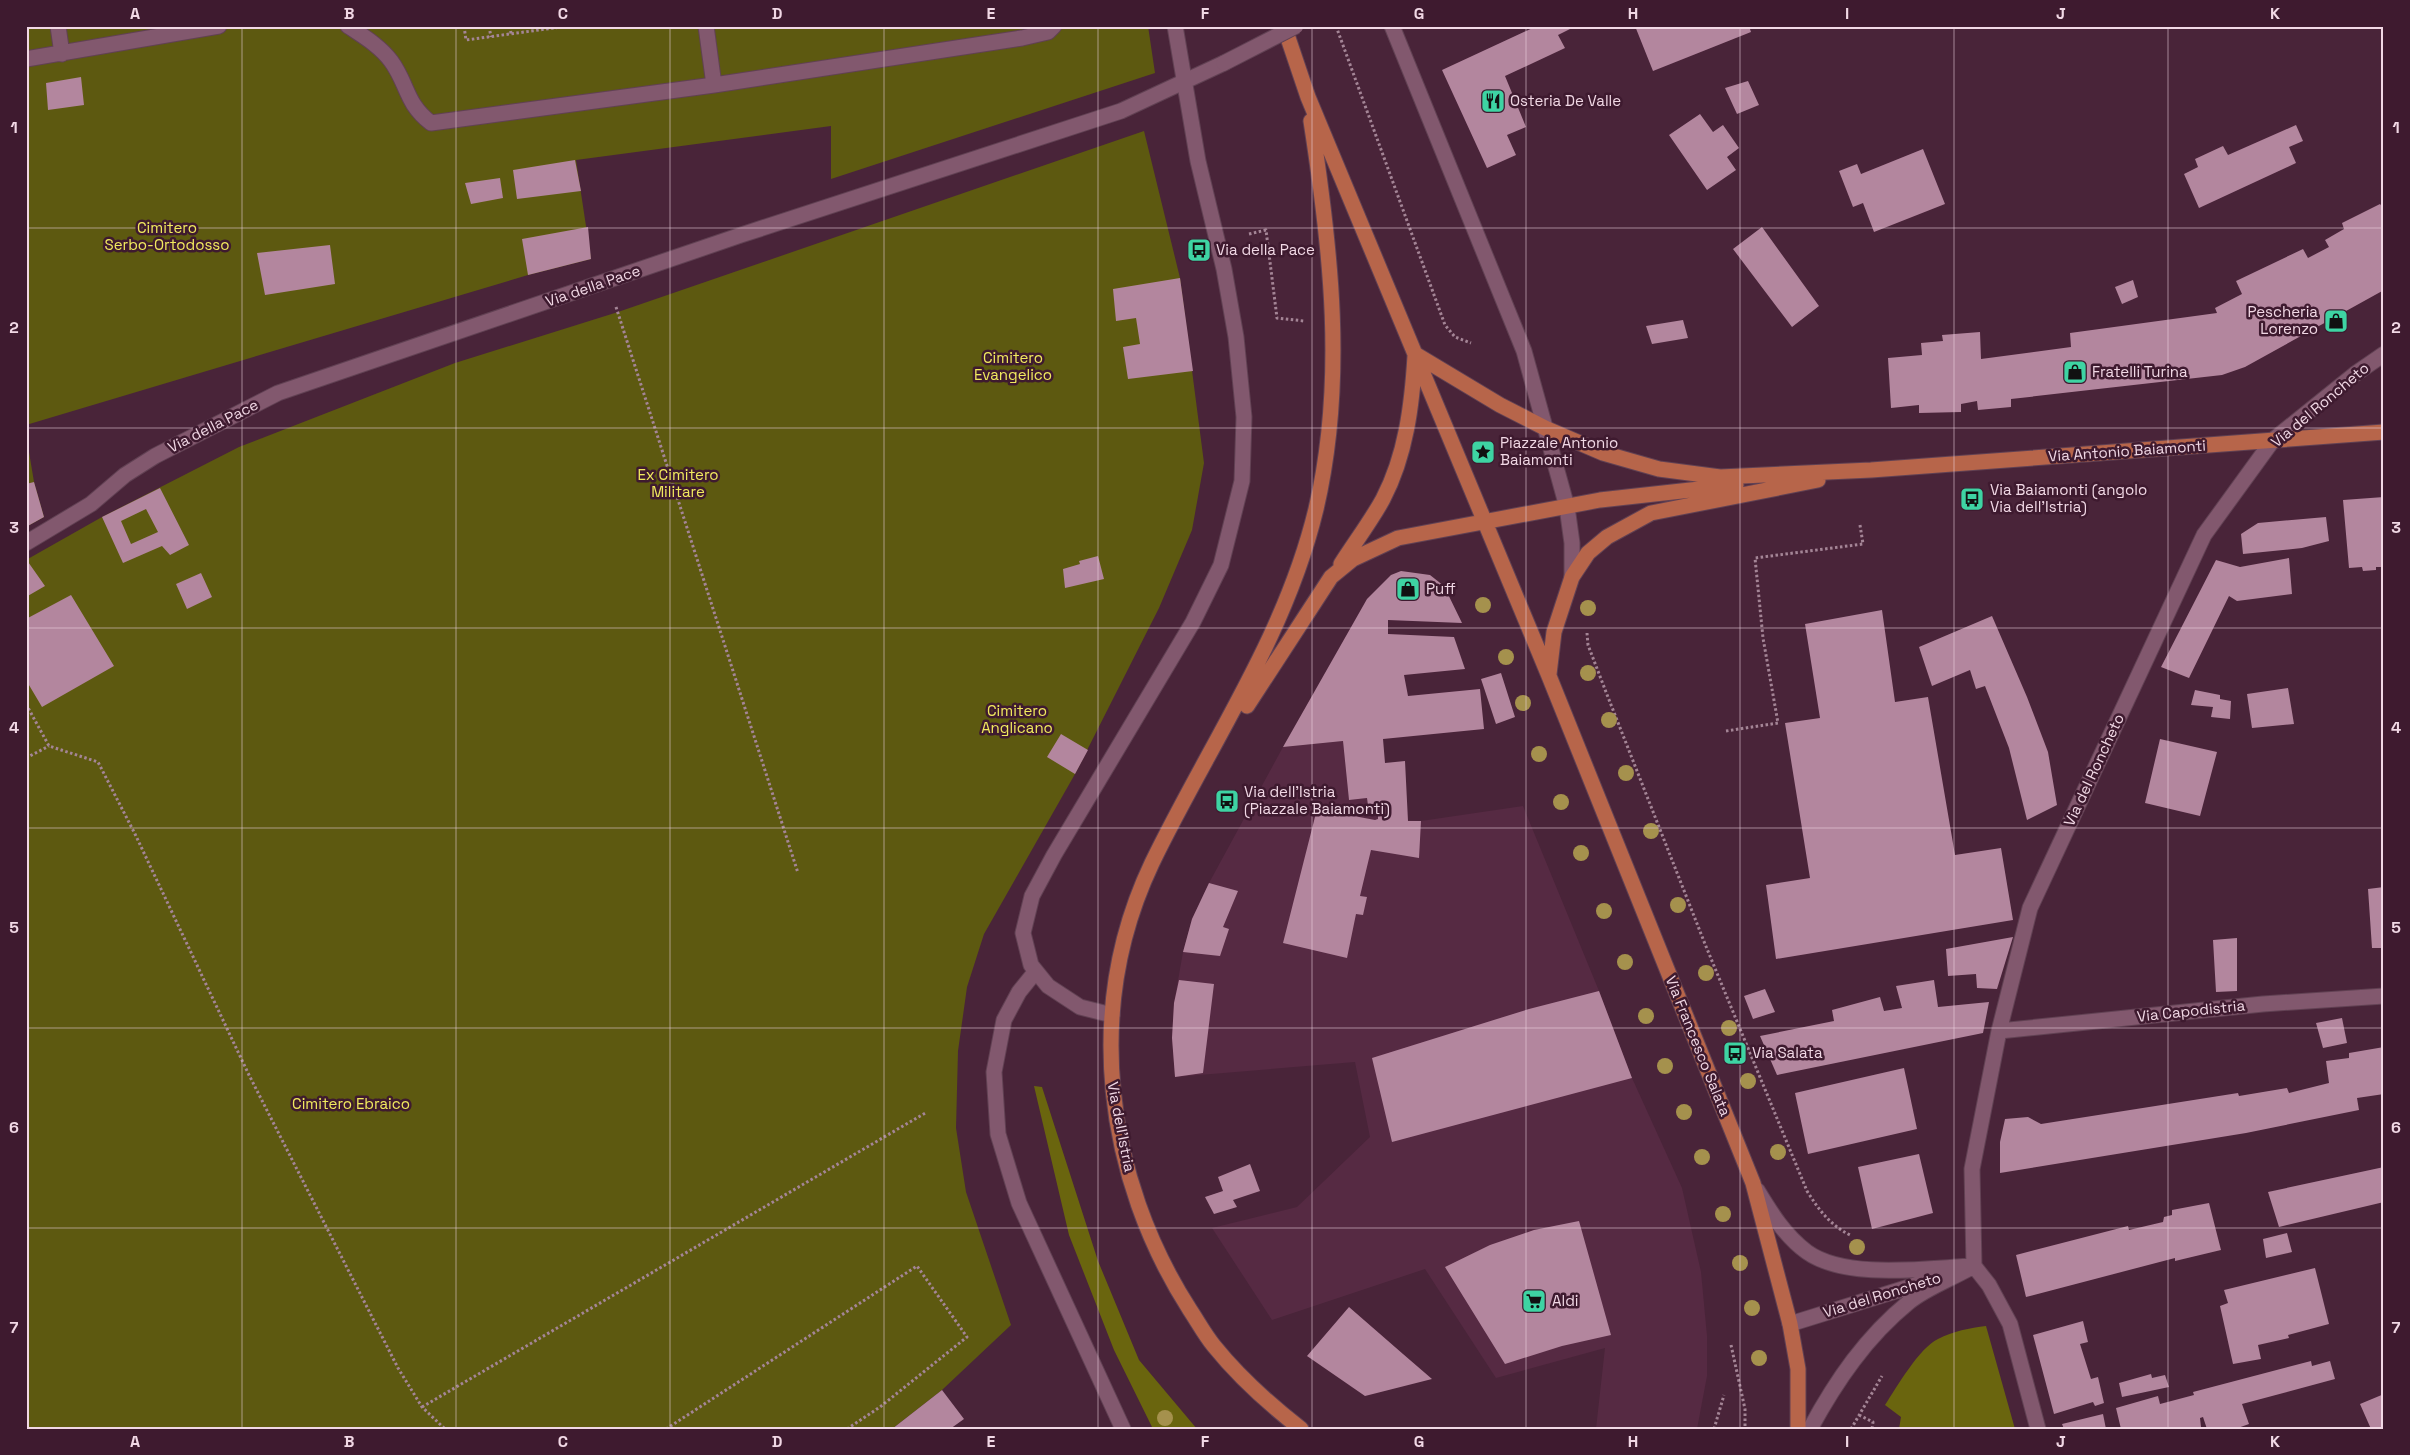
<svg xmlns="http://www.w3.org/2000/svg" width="2410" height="1455" font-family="'Space Grotesk',sans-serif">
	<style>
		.built { fill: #562a43 }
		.green { fill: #5d5910 }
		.forest { fill: #6a650e }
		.building { fill: #b3869e; fill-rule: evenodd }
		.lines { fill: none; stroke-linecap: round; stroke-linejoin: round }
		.minor-casing { stroke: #614153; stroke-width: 17 }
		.major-casing { stroke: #614153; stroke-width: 17 }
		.path { stroke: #a48596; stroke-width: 3; stroke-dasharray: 2.5 2.5; stroke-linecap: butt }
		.minor { stroke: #82586e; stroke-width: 15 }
		.major { stroke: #b7654a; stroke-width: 15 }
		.minor-bridge-casing { stroke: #614153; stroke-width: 17; stroke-linecap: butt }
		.minor-bridge { stroke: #82586e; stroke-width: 15 }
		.tree { fill: #a5914d }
		.grid { fill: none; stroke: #f1d8e5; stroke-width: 1; stroke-opacity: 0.55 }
		.labels { text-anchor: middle; stroke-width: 5; stroke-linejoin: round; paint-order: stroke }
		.poi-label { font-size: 15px; fill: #f1d8e5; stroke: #3e1a2f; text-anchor: start }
		.park-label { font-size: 15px; fill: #f1ea5e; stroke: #3e1a2f }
		.street-label { font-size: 15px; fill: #f1d8e5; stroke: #3e1a2f }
		.neatline { fill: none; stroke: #f1d8e5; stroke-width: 2 }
		.grid-label { font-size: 16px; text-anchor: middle; font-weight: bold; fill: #f1d8e5 }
	</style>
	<rect width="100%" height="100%" fill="#492439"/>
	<path class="built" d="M 1343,741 L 1349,800 L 1367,798 L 1369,814 L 1378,814 L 1378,819 L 1421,821 L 1523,806 L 1599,991 L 1632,1078 L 1682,1188 L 1701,1272 L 1707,1336 L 1707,1376 L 1697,1429 L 1596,1429 L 1605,1348 L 1496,1378 L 1425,1269 L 1272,1320 L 1212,1228 L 1297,1207 L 1370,1137 L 1355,1062 L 1175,1077 L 1172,1038 L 1174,1003 L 1183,952 L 1192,919 L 1209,883 L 1283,747 Z"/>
	<path class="green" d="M 26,26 L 1148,26 L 1155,73 L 831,179 L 831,126 L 576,160 L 591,259 L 528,275 L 26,425 Z
		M 1144,131 L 1180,278 L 1204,463 L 1192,530 L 1159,608 L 1075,774 L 984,934 L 967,987 L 958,1051 L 956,1128 L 966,1192 L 1011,1325 L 942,1390 L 892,1429 L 26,1429 L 26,560 L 102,517 L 239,447 L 455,363 L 618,312 Z
		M 26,434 L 34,482 L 44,517 L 26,527 Z"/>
	<path class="forest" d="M 1034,1086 L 1042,1087 L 1098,1261 L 1139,1360 L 1197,1429 L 1153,1429 L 1114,1350 L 1069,1235 Z
		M 1986,1326 L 2015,1429 L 1899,1429 L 1901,1417 L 1885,1405 C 1897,1387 1919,1348 1938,1339 C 1953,1331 1970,1328 1986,1326 Z"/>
	<path class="building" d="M 1537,26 L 1576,26 L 1558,35 L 1565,48 L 1505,76 L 1526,127 L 1507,135 L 1516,155 L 1487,168 L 1442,70 Z
		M 1635,26 L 1749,26 L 1751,32 L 1653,71 Z
		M 81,77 L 84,105 L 48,110 L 46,83 Z
		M 1748,81 L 1759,105 L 1737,114 L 1725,88 Z
		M 1700,114 L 1713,132 L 1723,125 L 1739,148 L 1727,157 L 1736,170 L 1707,190 L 1669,135 Z
		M 2296,125 L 2303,141 L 2289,147 L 2296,163 L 2199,208 L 2184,174 L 2198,167 L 2195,159 L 2223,146 L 2228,155 Z
		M 1923,149 L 1945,204 L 1874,232 L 1863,203 L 1853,207 L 1839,171 L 1857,164 L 1861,174 Z
		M 575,160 L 581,191 L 517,199 L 513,170 Z
		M 500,178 L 503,198 L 471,204 L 465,183 Z
		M 2380,204 L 2384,209 L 2384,290 L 2245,367 L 2222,375 L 2011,399 L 2011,407 L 1978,410 L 1977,401 L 1961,404 L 1961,412 L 1919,413 L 1919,405 L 1891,408 L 1888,358 L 1922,355 L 1921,343 L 1943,341 L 1942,335 L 1980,332 L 1981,359 L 2071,347 L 2070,333 L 2217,313 L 2215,308 L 2242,294 L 2236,281 L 2303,249 L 2308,258 L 2329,247 L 2325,240 L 2344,229 L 2342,223 Z
		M 588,227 L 591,259 L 528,275 L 522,239 Z
		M 1762,227 L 1819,306 L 1792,327 L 1733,249 Z
		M 330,245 L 335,284 L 265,295 L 257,253 Z
		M 1180,278 L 1193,371 L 1128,379 L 1123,347 L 1140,344 L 1136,318 L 1116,321 L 1113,289 Z
		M 2133,280 L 2138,297 L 2122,304 L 2115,287 Z
		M 1683,320 L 1688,338 L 1652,344 L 1646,326 Z
		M 34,482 L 44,517 L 26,527 L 26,484 Z
		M 160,488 L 189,545 L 170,555 L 162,546 L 123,563 L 102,517 ZM 146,509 L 158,532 L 131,544 L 121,521 Z
		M 2384,497 L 2384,567 L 2376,567 L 2376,570 L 2363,571 L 2362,567 L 2349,568 L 2343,500 Z
		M 2326,517 L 2329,541 L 2302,548 L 2243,554 L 2241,534 L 2258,523 Z
		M 1098,556 L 1104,579 L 1065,588 L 1063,569 L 1080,564 L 1079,561 Z
		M 2289,558 L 2292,594 L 2237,601 L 2229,596 L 2189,678 L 2161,667 L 2216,560 L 2240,567 Z
		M 26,559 L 45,586 L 26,597 Z
		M 1401,571 L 1430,575 L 1444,586 L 1462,623 L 1388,620 L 1388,634 L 1454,637 L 1465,669 L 1404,675 L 1408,696 L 1480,689 L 1484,729 L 1383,739 L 1385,763 L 1405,761 L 1408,821 L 1421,821 L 1419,858 L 1371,850 L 1360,896 L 1367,897 L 1363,915 L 1356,914 L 1347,958 L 1283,943 L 1317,809 L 1375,820 L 1378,819 L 1378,814 L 1369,814 L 1367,798 L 1349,800 L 1343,741 L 1283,747 L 1367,599 L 1391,575 Z
		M 201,573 L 212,597 L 187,609 L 176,584 Z
		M 71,595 L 114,666 L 42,707 L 26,680 L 26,619 Z
		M 1882,610 L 1895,702 L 1928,697 L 1955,855 L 2001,848 L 2013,920 L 1776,959 L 1766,885 L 1810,878 L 1785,723 L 1820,718 L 1805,624 Z
		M 1992,616 L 2027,697 L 2048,752 L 2057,805 L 2027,820 L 2009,748 L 1985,686 L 1976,689 L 1970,670 L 1932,686 L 1919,647 Z
		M 1501,673 L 1515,717 L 1496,724 L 1481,679 Z
		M 2288,688 L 2294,724 L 2252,728 L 2247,694 Z
		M 2195,690 L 2220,695 L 2220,699 L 2231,701 L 2230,719 L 2211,717 L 2213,707 L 2191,705 Z
		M 1061,734 L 1088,750 L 1075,774 L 1047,757 Z
		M 2160,739 L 2217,752 L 2200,816 L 2145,803 Z
		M 1209,883 L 1238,891 L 1223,927 L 1229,929 L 1220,956 L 1183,952 L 1192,919 Z
		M 2384,887 L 2384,948 L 2372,948 L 2368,889 Z
		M 2013,937 L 1997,989 L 1977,988 L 1976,974 L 1948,976 L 1946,949 Z
		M 2237,938 L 2237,991 L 2216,992 L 2213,940 Z
		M 1179,980 L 1214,984 L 1203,1073 L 1175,1077 L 1172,1038 L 1174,1003 Z
		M 1934,980 L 1938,1007 L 1989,1002 L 1983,1033 L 1777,1075 L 1760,1036 L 1834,1021 L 1832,1010 L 1880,997 L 1884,1011 L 1902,1008 L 1896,986 Z
		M 1765,989 L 1775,1012 L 1753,1019 L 1744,996 Z
		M 1599,991 L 1632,1078 L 1392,1142 L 1372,1058 L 1529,1009 Z
		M 2342,1018 L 2347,1043 L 2323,1048 L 2316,1023 Z
		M 2384,1047 L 2384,1094 L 2357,1098 L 2359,1110 L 2246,1133 L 2000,1173 L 2000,1142 L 2005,1119 L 2028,1117 L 2041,1124 L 2238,1093 L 2239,1096 L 2287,1088 L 2289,1093 L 2329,1083 L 2326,1061 L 2349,1058 L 2349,1053 Z
		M 1904,1068 L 1917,1129 L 1808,1154 L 1795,1093 Z
		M 1919,1154 L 1933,1213 L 1872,1229 L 1858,1167 Z
		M 1250,1164 L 1260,1191 L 1233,1200 L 1237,1207 L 1214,1214 L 1205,1197 L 1223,1191 L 1218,1177 Z
		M 2384,1167 L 2384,1202 L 2279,1227 L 2268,1192 Z
		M 2209,1203 L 2221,1250 L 2175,1261 L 2175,1258 L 2026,1297 L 2016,1255 L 2128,1226 L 2129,1230 L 2163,1222 L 2164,1217 L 2172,1215 L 2172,1210 Z
		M 1579,1221 L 1611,1335 L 1562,1346 L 1505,1364 L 1445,1267 L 1490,1245 L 1534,1230 Z
		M 2287,1233 L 2292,1252 L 2266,1258 L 2263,1239 Z
		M 2315,1268 L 2329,1324 L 2288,1335 L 2289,1338 L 2258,1345 L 2261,1359 L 2233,1364 L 2220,1306 L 2228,1303 L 2224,1290 Z
		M 1349,1307 L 1403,1354 L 1432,1379 L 1365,1396 L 1307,1356 Z
		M 2083,1321 L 2088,1342 L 2080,1344 L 2091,1379 L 2098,1377 L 2104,1403 L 2095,1406 L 2093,1402 L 2054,1414 L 2033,1335 Z
		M 2311,1361 L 2312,1366 L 2330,1361 L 2335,1379 L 2242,1404 L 2249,1424 L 2235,1429 L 2207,1429 L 2203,1417 L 2200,1418 L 2201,1427 L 2192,1429 L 2121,1429 L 2116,1408 L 2158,1396 L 2160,1404 L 2194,1395 L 2193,1392 Z
		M 2151,1374 L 2152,1378 L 2165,1375 L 2169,1387 L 2122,1397 L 2119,1383 Z
		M 942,1390 L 964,1419 L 950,1429 L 892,1429 Z
		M 2384,1394 L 2384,1429 L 2371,1429 L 2360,1404 Z
		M 2103,1414 L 2106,1429 L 2064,1429 L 2062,1424 Z"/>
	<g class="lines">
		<g class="minor-casing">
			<path id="minor" d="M 58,26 L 62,54
				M 348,26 C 363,36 380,46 391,61 C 408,84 405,103 431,123 L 714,85 L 1022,38 L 1048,32 L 1054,26
				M 706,26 L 714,85
				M 1392,26 L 1524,351 L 1567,507 L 1572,543 L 1572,577
				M 26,59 L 219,26
				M 26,543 L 91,504 L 125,475 L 155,456 L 278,393 L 741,235 L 1121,111 L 1224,63
				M 1036,971 L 1019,992 L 1004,1020 L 994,1072 L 998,1134 L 1019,1203 L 1123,1429
				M 1112,1015 L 1080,1007 L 1048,986 L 1031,965 L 1023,933 L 1032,896 L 1054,855 L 1193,622 L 1221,565 L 1242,481 L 1244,417 L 1236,337 L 1224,269 L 1198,161 L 1175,26
				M 1999,1031 L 2263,1004 L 2384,996
				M 1757,1190 C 1771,1213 1785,1236 1807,1252 C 1846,1280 1927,1268 1974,1266
				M 1790,1324 L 1941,1277
				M 1810,1429 C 1836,1381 1866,1337 1909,1302 C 1926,1288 1951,1279 1970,1268
				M 2038,1429 L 2010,1324 L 1989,1285 L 1974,1266 L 1972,1169 L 1999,1031 L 2030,908 L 2204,535 L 2273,440 L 2355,374 L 2384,354"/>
		</g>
		<g class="major-casing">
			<path id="major" d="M 1284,26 L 1308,97 L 1549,676 L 1753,1183 L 1790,1324 L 1798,1369 L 1798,1429
				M 1415,354 L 1500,405 L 1547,429 L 1603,453 L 1659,469 L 1720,477 L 1871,470 L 2384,432
				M 1341,564 C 1355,542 1371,521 1383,499 C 1406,455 1412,405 1415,356
				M 1549,674 L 1554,632 L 1572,577 L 1588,553 L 1607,537 L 1651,513 L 1818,480
				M 1247,706 L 1331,577 L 1353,559 L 1398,538 L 1600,500 L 1736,485
				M 1301,1429 C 1269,1404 1239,1377 1214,1346 C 1205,1335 1198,1322 1190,1310 C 1105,1178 1083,1008 1152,863 C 1209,745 1285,638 1316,509 C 1346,381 1331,249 1311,121"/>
		</g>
		<path class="path" d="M 464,26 L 466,40 L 568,26
			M 489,26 L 491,37
			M 510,26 L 511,34
			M 530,26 L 530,31
			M 1336,26 L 1445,325 L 1455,337 L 1471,343
			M 1249,234 L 1266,230 L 1277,318 L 1304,321
			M 616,307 L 798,873
			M 1587,633 L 1588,645 L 1606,692 L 1705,944 L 1807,1191 C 1819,1210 1830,1225 1850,1235
			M 26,704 L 49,746 L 98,762 L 135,834 L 248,1073 L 398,1368 L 422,1407 L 445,1429
			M 1726,731 L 1778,723 L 1763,638 L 1755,558 L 1863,544 L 1860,525
			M 26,758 L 49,746
			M 1731,1345 L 1745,1409 L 1745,1429
			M 422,1407 L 927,1112
			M 1859,1415 L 1873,1422 L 1872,1429
			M 666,1429 L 917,1266 L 967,1337 L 880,1407 L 847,1429
			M 1714,1429 L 1724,1395
			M 1851,1429 L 1882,1376"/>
		<use href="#minor" class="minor"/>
		<use href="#major" class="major"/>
		<g class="minor-bridge-casing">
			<path id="minor-bridge" d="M 1224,63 L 1296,26"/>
		</g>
		<use href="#minor-bridge" class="minor-bridge"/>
	</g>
	<g class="tree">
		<circle cx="1483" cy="605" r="8"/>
		<circle cx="1588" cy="608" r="8"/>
		<circle cx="1506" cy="657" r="8"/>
		<circle cx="1588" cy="673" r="8"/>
		<circle cx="1523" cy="703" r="8"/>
		<circle cx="1609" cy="720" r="8"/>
		<circle cx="1539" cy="754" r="8"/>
		<circle cx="1626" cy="773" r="8"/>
		<circle cx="1561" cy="802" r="8"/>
		<circle cx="1651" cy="831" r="8"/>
		<circle cx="1581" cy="853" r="8"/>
		<circle cx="1678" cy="905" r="8"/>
		<circle cx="1604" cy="911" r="8"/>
		<circle cx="1625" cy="962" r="8"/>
		<circle cx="1706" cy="973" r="8"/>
		<circle cx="1646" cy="1016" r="8"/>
		<circle cx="1729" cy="1028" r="8"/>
		<circle cx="1665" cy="1066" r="8"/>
		<circle cx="1748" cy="1081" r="8"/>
		<circle cx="1684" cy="1112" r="8"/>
		<circle cx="1778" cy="1152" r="8"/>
		<circle cx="1702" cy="1157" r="8"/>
		<circle cx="1723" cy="1214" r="8"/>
		<circle cx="1857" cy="1247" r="8"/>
		<circle cx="1740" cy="1263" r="8"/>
		<circle cx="1752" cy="1308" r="8"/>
		<circle cx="1759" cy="1358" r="8"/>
		<circle cx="1165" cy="1418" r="8"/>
	</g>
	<path class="grid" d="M 242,26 L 242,1429M 456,26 L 456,1429M 670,26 L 670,1429M 884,26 L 884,1429M 1098,26 L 1098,1429M 1312,26 L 1312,1429M 1526,26 L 1526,1429M 1740,26 L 1740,1429M 1954,26 L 1954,1429M 2168,26 L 2168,1429M 26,228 L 2384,228M 26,428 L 2384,428M 26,628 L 2384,628M 26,828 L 2384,828M 26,1028 L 2384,1028M 26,1228 L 2384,1228"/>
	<defs>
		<g id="restaurant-square" transform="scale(1.25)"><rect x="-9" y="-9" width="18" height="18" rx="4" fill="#3ed4a3" stroke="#3e1a2f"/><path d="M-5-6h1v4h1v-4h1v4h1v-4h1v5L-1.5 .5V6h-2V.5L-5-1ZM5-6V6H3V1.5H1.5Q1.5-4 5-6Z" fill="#111"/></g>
		<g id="bus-square" transform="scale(1.25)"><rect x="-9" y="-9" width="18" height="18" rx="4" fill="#3ed4a3" stroke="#3e1a2f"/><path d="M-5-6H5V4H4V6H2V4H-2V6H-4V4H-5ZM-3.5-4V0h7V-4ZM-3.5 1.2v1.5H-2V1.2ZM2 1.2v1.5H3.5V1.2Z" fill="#111"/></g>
		<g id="shop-square" transform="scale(1.25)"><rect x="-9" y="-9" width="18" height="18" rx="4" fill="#3ed4a3" stroke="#3e1a2f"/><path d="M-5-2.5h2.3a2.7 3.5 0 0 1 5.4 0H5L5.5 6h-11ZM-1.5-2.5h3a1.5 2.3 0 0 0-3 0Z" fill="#111"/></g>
		<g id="sight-square" transform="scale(1.25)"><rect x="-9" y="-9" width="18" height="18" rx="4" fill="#3ed4a3" stroke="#3e1a2f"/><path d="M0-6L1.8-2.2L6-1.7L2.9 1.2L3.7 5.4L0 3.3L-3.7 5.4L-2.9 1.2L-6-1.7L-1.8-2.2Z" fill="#111"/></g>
		<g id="supermarket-square" transform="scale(1.25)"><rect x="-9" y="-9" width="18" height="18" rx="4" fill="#3ed4a3" stroke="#3e1a2f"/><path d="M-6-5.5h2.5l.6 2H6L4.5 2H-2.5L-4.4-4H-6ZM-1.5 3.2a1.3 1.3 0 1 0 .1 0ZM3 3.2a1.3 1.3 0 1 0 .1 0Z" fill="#111"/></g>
	</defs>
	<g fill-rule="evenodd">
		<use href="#restaurant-square" x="1493" y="101"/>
		<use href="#bus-square" x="1199" y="250"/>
		<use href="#shop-square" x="2336" y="321"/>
		<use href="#shop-square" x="2075" y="372"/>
		<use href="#sight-square" x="1483" y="452"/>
		<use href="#bus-square" x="1972" y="499"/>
		<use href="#shop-square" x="1408" y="589"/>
		<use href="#bus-square" x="1227" y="801"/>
		<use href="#bus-square" x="1735" y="1053"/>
		<use href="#supermarket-square" x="1534" y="1301"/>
	</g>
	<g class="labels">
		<g class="poi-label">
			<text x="1510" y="106">Osteria De Valle</text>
			<text x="1216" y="255">Via della Pace</text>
			<text x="2318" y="317" text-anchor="end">Pescheria<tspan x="2318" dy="17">Lorenzo</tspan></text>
			<text x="2092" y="377">Fratelli Turina</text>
			<text x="1500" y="448">Piazzale Antonio<tspan x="1500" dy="17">Baiamonti</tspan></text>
			<text x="1990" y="495">Via Baiamonti (angolo<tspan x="1990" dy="17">Via dell'Istria)</tspan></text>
			<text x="1426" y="594">Puff</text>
			<text x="1244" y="797">Via dell'Istria<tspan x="1244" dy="17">(Piazzale Baiamonti)</tspan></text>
			<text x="1752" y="1058">Via Salata</text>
			<text x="1552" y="1306">Aldi</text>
		</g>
		<g class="park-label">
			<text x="167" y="233">Cimitero<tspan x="167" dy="17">Serbo-Ortodosso</tspan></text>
			<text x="1013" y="363">Cimitero<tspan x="1013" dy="17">Evangelico</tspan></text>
			<text x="678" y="480">Ex Cimitero<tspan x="678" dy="17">Militare</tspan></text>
			<text x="1017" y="716">Cimitero<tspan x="1017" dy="17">Anglicano</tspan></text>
			<text x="351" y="1109">Cimitero Ebraico</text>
		</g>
		<g class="street-label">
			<text transform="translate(593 286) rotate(-19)" y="5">Via della Pace</text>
			<text transform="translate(2320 405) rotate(-40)" y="5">Via del Roncheto</text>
			<text transform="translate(213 426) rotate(-27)" y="5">Via della Pace</text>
			<text transform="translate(2127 451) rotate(-4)" y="5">Via Antonio Baiamonti</text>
			<text transform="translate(2094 770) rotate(-65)" y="5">Via del Roncheto</text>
			<text transform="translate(2191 1011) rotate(-6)" y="5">Via Capodistria</text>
			<text transform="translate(1698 1046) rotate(68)" y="5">Via Francesco Salata</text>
			<text transform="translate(1121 1127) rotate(79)" y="5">Via dell'Istria</text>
			<text transform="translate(1882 1295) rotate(-17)" y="5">Via del Roncheto</text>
		</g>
	</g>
	<rect width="2410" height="1455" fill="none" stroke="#3e1a2f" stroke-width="55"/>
	<rect x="28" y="28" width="2354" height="1400" class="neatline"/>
	<g class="grid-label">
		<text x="135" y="19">A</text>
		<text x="349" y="19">B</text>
		<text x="563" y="19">C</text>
		<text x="777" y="19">D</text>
		<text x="991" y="19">E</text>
		<text x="1205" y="19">F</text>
		<text x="1419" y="19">G</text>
		<text x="1633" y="19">H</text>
		<text x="1847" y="19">I</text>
		<text x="2061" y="19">J</text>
		<text x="2275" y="19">K</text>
		<text x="14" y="133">1</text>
		<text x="2396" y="133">1</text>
		<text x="14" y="333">2</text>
		<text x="2396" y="333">2</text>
		<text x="14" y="533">3</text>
		<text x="2396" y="533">3</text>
		<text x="14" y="733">4</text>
		<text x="2396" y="733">4</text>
		<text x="14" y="933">5</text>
		<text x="2396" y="933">5</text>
		<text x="14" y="1133">6</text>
		<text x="2396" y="1133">6</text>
		<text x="14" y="1333">7</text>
		<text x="2396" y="1333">7</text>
		<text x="135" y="1447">A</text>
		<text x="349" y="1447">B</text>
		<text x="563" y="1447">C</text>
		<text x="777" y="1447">D</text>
		<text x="991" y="1447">E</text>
		<text x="1205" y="1447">F</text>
		<text x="1419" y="1447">G</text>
		<text x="1633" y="1447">H</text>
		<text x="1847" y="1447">I</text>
		<text x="2061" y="1447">J</text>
		<text x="2275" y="1447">K</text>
	</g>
</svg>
